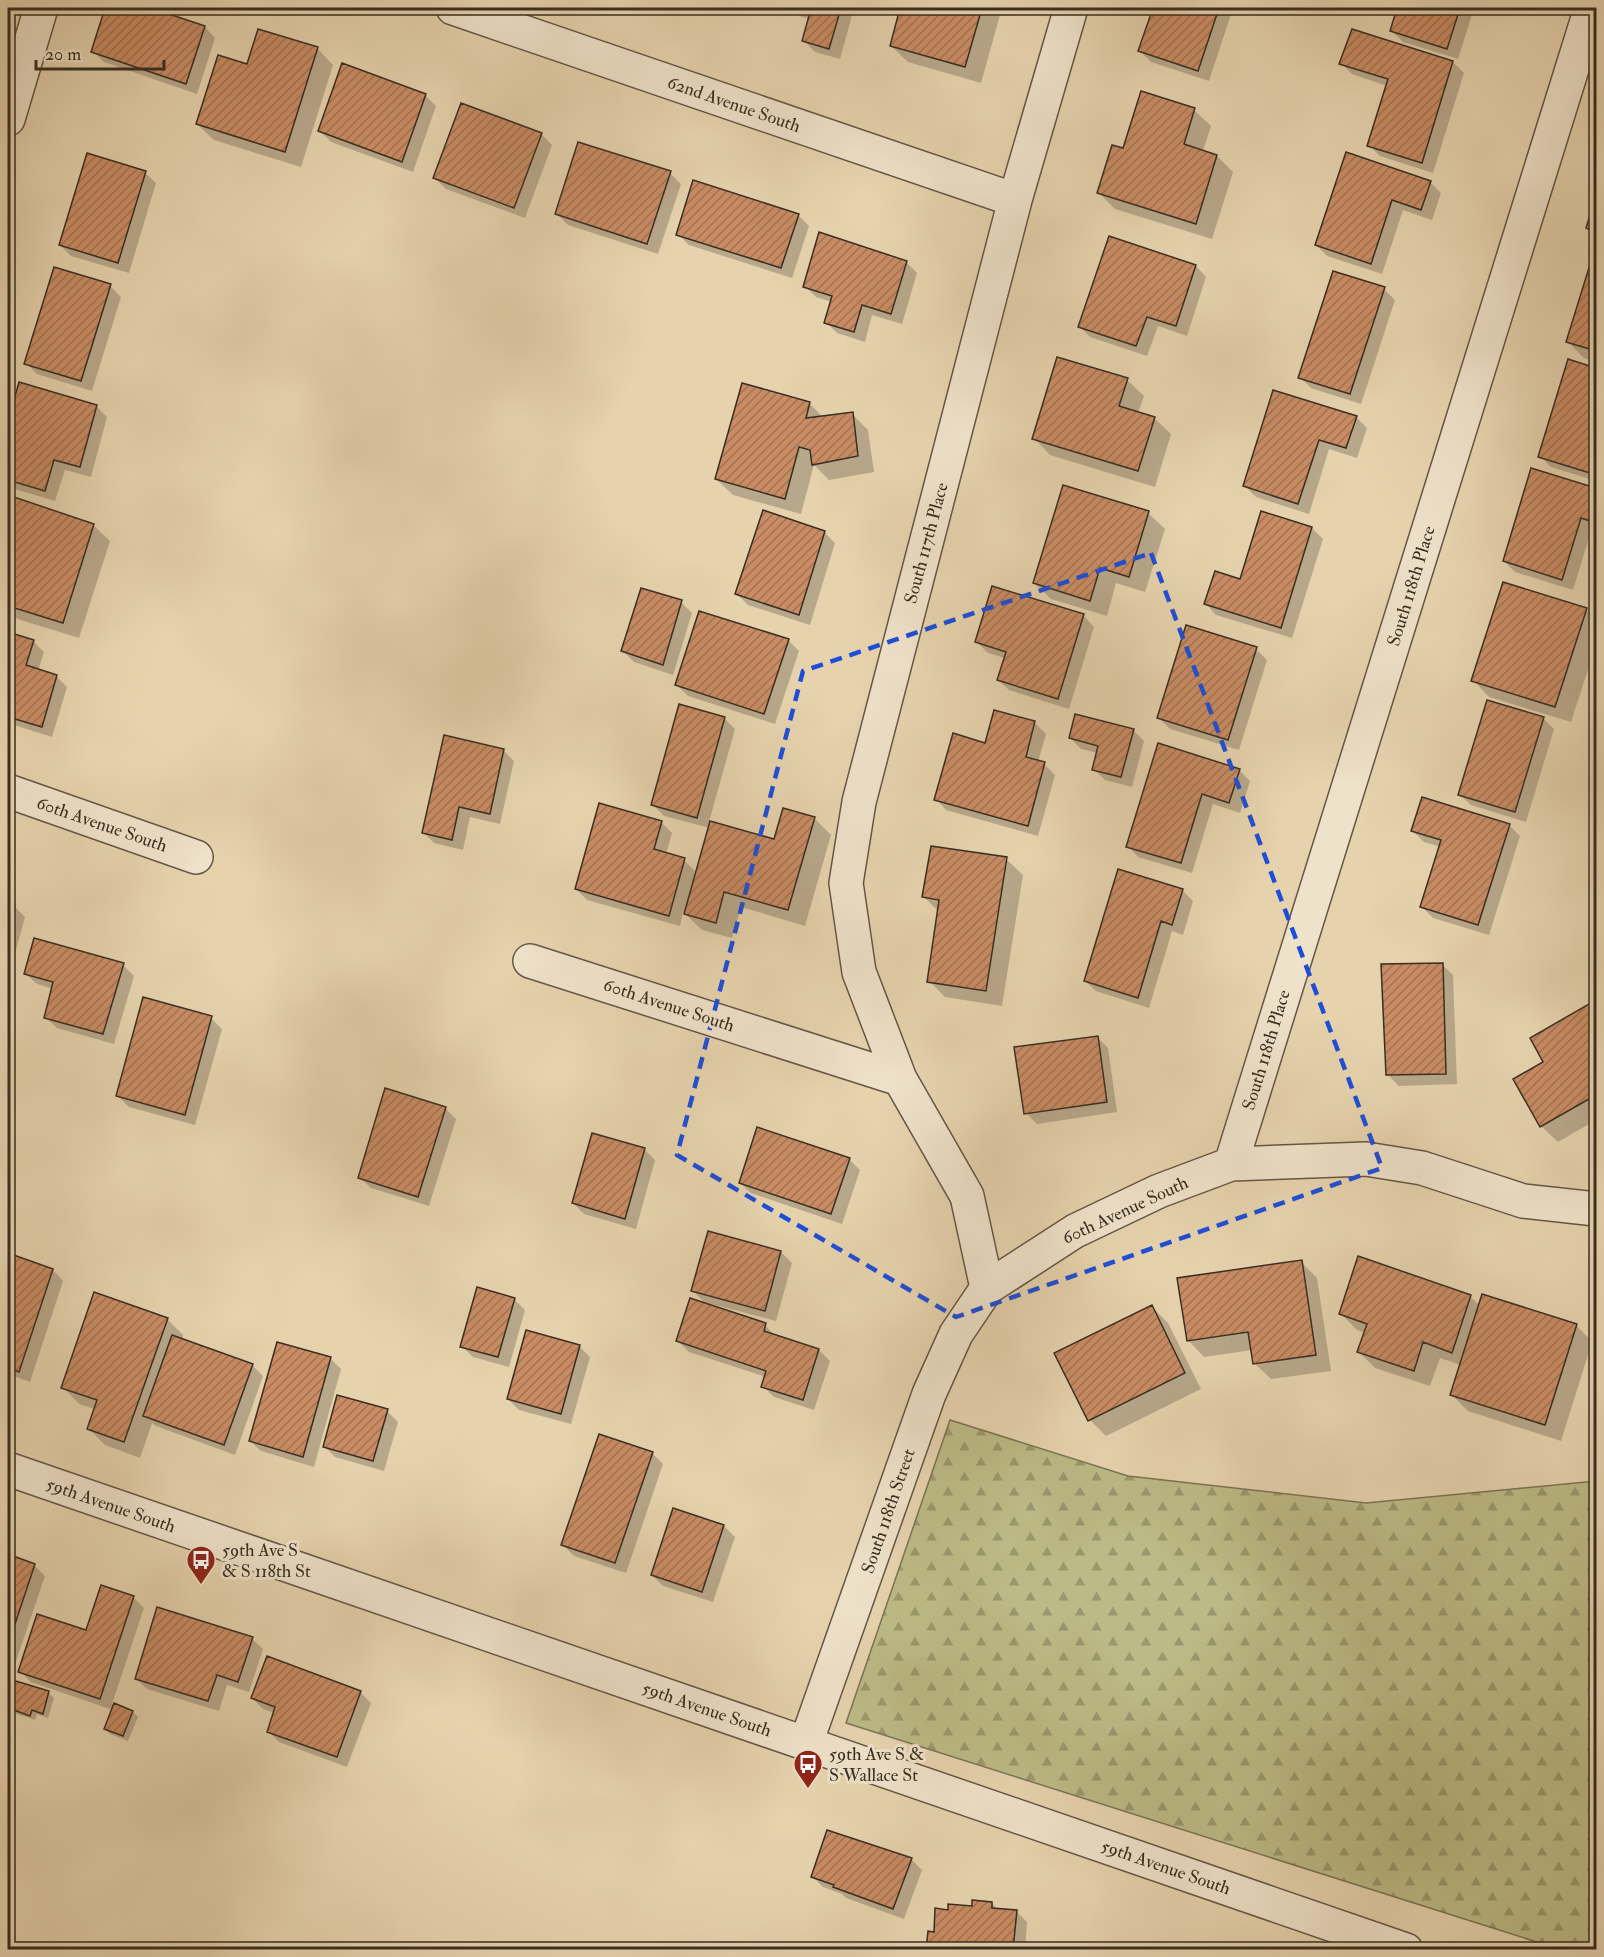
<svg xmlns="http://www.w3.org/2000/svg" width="1604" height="1957" font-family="'IM FELL Double Pica',serif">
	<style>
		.forest { fill: url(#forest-firs); stroke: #7a7454; stroke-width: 1.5 }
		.shadow { fill: #0003 }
		.building { fill: url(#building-hatch); stroke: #382e22; stroke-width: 1.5 }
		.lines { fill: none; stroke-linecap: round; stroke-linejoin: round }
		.street-casing { stroke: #645745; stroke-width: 36 }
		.street { stroke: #efe2ca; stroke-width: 33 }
		.marked { fill: none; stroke: #1d4ed8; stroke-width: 4.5; stroke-dasharray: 12 8; stroke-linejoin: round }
		.labels { text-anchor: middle; stroke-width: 6; stroke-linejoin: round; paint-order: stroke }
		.street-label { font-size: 18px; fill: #382e22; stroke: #efe2ca }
		.poi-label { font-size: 18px; fill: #382e22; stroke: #efe2ca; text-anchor: start }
	</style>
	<defs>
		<pattern id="forest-firs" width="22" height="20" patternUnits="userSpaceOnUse" patternTransform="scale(1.5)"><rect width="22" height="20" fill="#bcba86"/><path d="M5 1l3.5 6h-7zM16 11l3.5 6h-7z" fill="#9a986d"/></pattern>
		<pattern id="building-hatch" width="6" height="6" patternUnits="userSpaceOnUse" patternTransform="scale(1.5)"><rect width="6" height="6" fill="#c98c64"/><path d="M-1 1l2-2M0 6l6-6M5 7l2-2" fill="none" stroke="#a47352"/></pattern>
	</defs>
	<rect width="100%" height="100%" fill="#e6d3ae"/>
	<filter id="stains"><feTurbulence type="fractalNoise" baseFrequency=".00333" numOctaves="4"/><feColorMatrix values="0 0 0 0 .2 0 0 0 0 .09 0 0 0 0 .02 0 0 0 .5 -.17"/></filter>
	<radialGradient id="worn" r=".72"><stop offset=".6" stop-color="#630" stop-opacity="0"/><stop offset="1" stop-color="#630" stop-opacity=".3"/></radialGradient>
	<path class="forest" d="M 950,1420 L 1128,1476 L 1366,1503 L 1596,1481 L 1596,1949 L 1559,1949 L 846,1723 Z"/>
	<path class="shadow" d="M 107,8 L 146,8 L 205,27 L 215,38 L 197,94 L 104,62 L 93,51 Z
		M 769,8 L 854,8 L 840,59 L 815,52 L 804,41 L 810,19 Z
		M 902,8 L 1002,8 L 981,83 L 908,62 L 891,46 Z
		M 1154,8 L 1233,8 L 1209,81 L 1151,62 L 1140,51 Z
		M 1399,8 L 1474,8 L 1458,59 L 1403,42 L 1392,31 Z
		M 1353,31 L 1453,62 L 1464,73 L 1433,173 L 1380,156 L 1369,145 L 1387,86 L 1352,74 L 1341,63 Z
		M 317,48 L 333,65 L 301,167 L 214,140 L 197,124 L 248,66 Z
		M 425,95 L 436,106 L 413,172 L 331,142 L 320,131 Z
		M 1194,110 L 1211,126 L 1203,151 L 1217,156 L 1233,172 L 1212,239 L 1115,209 L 1099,193 L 1124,150 Z
		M 541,134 L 552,145 L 525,218 L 446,189 L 435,178 Z
		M 1346,154 L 1430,182 L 1441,193 L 1432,220 L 1403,210 L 1382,274 L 1327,256 L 1316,245 Z
		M 145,173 L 156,183 L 129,273 L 71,256 L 60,245 Z
		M 670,173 L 681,184 L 658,254 L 568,225 L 557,214 Z
		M 1596,199 L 1596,237 L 1588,228 Z
		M 798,215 L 809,226 L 792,278 L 689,245 L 678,234 Z
		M 1596,250 L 1596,362 L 1584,358 L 1567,341 Z
		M 906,262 L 917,273 L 902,324 L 872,315 L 865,342 L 837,333 L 826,322 L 832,302 L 816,297 L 805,286 Z
		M 1196,266 L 1206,277 L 1187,336 L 1158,326 L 1147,356 L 1090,337 L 1080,327 Z
		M 110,286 L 121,297 L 92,391 L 37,374 L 26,363 Z
		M 1384,289 L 1395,300 L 1361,404 L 1311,388 L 1300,377 Z
		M 1569,361 L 1596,369 L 1596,481 L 1551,467 L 1540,456 Z
		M 1127,380 L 1144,396 L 1138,413 L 1154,418 L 1171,434 L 1155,487 L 1050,455 L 1034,438 Z
		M 20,384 L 96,406 L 107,417 L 91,477 L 65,470 L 55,501 L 8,487 L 8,427 Z
		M 743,384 L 810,404 L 823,417 L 852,414 L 868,430 L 874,472 L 829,480 L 814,465 L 801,514 L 733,495 L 716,479 Z
		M 1274,392 L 1356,417 L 1367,428 L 1357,458 L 1329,449 L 1309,514 L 1256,497 L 1245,486 Z
		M 1532,470 L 1596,490 L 1596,529 L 1592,528 L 1573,590 L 1515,572 L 1504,561 Z
		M 8,497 L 93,525 L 110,541 L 79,638 L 8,616 Z
		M 1148,513 L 1165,529 L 1145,592 L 1116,583 L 1107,616 L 1051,599 L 1034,583 Z
		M 1262,513 L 1312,528 L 1323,539 L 1292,638 L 1216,615 L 1206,604 L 1241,581 Z
		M 824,532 L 835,543 L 810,625 L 748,605 L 737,594 Z
		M 993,587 L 1084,616 L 1094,627 L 1069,709 L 1009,690 L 998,680 L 1005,658 L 988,653 L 977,642 Z
		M 681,602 L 692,613 L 673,675 L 634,662 L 623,651 Z
		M 1586,609 L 1596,620 L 1596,645 L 1571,722 L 1489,697 L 1473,680 Z
		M 8,633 L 33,641 L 44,652 L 38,671 L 56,676 L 67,687 L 52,737 L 8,723 Z
		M 788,640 L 799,651 L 775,724 L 688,696 L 677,685 Z
		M 1256,649 L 1267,660 L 1239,750 L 1170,729 L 1159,718 Z
		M 995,712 L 1035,723 L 1046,734 L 1038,762 L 1044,764 L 1055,775 L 1038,836 L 946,810 L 936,799 L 986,744 Z
		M 724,718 L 735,729 L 709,822 L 775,841 L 814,818 L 831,835 L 805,926 L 741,907 L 732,938 L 702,930 L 683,912 L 680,926 L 587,900 L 576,889 L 661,822 L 672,833 L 666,854 L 684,860 L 697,873 L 710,828 L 664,816 L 653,805 Z
		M 1543,718 L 1554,729 L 1526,822 L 1471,805 L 1460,795 Z
		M 1133,730 L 1144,741 L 1132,787 L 1105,780 L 1094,769 L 1098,753 L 1081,749 L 1070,738 Z
		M 1159,745 L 1239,770 L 1250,781 L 1240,813 L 1213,804 L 1192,873 L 1138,857 L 1128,846 Z
		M 503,750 L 514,761 L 500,824 L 470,817 L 463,850 L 434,843 L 423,832 Z
		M 1509,825 L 1520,836 L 1489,935 L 1433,918 L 1422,907 L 1441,847 L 1424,842 L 1413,831 Z
		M 1006,859 L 1023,875 L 1002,1006 L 945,997 L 929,981 L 939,912 L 924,897 Z
		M 1182,890 L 1193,901 L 1183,935 L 1172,931 L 1149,1008 L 1096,991 L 1085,981 Z
		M 8,904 L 14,906 L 25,917 L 8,978 Z
		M 1442,964 L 1453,975 L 1457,1084 L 1399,1086 L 1388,1075 Z
		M 123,965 L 134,976 L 114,1044 L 57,1028 L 46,1017 L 53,989 L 37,984 L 26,974 Z
		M 1596,1002 L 1596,1120 L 1558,1142 L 1541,1126 L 1545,1063 L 1532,1038 Z
		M 211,1018 L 222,1029 L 195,1125 L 129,1107 L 118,1096 Z
		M 1097,1037 L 1108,1048 L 1117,1112 L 1037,1124 L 1026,1113 Z
		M 445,1108 L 456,1119 L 429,1206 L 371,1188 L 360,1178 Z
		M 644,1149 L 655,1160 L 636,1229 L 584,1214 L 573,1203 Z
		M 849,1159 L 860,1170 L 842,1224 L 751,1193 L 740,1183 Z
		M 781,1252 L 792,1263 L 776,1321 L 704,1302 L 693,1291 Z
		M 8,1255 L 53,1270 L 63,1281 L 30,1382 L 8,1374 Z
		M 1301,1262 L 1317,1278 L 1331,1371 L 1271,1379 L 1254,1363 L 1252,1350 L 1204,1357 L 1188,1340 Z
		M 1470,1296 L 1480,1306 L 1576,1325 L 1592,1342 L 1561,1441 L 1468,1411 L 1452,1395 L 1461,1365 L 1440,1358 L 1430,1386 L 1375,1368 L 1359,1352 L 1366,1333 L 1357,1330 L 1341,1314 Z
		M 514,1299 L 525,1310 L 509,1367 L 473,1357 L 462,1346 Z
		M 1152,1307 L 1168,1323 L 1201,1389 L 1106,1436 L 1090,1420 Z
		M 167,1319 L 183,1335 L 182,1340 L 252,1365 L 263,1376 L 235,1455 L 156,1426 L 152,1423 L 140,1458 L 105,1445 L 89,1429 L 95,1409 L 79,1404 L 63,1387 Z
		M 765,1325 L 776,1337 L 819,1350 L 830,1361 L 814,1410 L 774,1397 L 763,1386 L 766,1377 L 689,1352 L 678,1341 Z
		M 579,1346 L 590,1357 L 571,1424 L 519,1410 L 508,1399 Z
		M 330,1358 L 341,1369 L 314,1467 L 261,1451 L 250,1441 Z
		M 387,1411 L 398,1422 L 384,1471 L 335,1457 L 324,1446 Z
		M 652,1453 L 663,1464 L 626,1573 L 574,1556 L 563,1545 Z
		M 724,1526 L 735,1537 L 713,1602 L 663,1586 L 652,1575 Z
		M 8,1556 L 34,1565 L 45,1576 L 14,1667 L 8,1665 Z
		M 133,1597 L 144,1608 L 112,1704 L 133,1712 L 138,1717 L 128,1741 L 110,1734 L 105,1729 L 113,1710 L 31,1682 L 20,1671 L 87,1632 Z
		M 252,1639 L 263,1649 L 249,1692 L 227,1685 L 219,1711 L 147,1689 L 136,1678 Z
		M 10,1681 L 49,1693 L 54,1698 L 48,1718 L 37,1714 L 35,1720 L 8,1711 L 8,1688 Z
		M 360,1692 L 371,1703 L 347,1767 L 279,1742 L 268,1731 L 275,1713 L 263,1709 L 252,1698 Z
		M 911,1859 L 922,1870 L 904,1919 L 846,1898 L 842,1894 L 823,1887 L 812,1876 Z
		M 992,1903 L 998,1910 L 1016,1911 L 1027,1922 L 1025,1950 L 928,1950 L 935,1933 L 950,1911 Z"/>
	<path class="building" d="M 105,8 L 151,8 L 205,26 L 186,84 L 91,52 Z
		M 793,8 L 841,8 L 829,49 L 802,41 L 810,12 Z
		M 900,8 L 982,8 L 965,67 L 890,46 Z
		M 1153,8 L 1219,8 L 1198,71 L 1138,51 Z
		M 1397,8 L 1460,8 L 1447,49 L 1390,31 Z
		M 258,29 L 318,47 L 285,152 L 196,124 L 218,55 L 247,64 Z
		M 1352,29 L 1453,61 L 1422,163 L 1367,146 L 1388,79 L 1339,64 Z
		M 342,63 L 426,94 L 402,162 L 318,131 Z
		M 1141,91 L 1195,108 L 1184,144 L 1217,155 L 1196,224 L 1097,193 L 1112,145 L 1123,148 Z
		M 461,103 L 542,133 L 514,208 L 433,178 Z
		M 578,142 L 671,171 L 647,244 L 555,214 Z
		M 1346,152 L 1431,181 L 1421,210 L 1392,200 L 1371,264 L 1315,245 Z
		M 87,153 L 146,171 L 118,263 L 59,245 Z
		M 693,180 L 799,214 L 781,268 L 676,235 Z
		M 1596,195 L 1596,232 L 1586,228 Z
		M 819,232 L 907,261 L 891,314 L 862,305 L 854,332 L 824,323 L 832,296 L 803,287 Z
		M 1109,236 L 1196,265 L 1176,326 L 1147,317 L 1136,346 L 1078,327 Z
		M 1596,245 L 1596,351 L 1566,342 Z
		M 54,267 L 111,284 L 81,381 L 24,364 Z
		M 1333,271 L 1385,287 L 1350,394 L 1298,378 Z
		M 1057,357 L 1128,378 L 1119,406 L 1155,417 L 1138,471 L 1032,439 Z
		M 1568,359 L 1596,368 L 1596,452 L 1590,473 L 1538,457 Z
		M 19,382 L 97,405 L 80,467 L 54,460 L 45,491 L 8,480 L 8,421 Z
		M 742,383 L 810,402 L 806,418 L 853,412 L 858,456 L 812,465 L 810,450 L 799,447 L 785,499 L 715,479 Z
		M 1273,390 L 1357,416 L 1346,448 L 1319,440 L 1298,504 L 1243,486 Z
		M 1531,468 L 1596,488 L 1596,523 L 1581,518 L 1562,580 L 1503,561 Z
		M 1063,485 L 1149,511 L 1129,577 L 1100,568 L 1090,601 L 1033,583 Z
		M 8,495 L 94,524 L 63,623 L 8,606 Z
		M 763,510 L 825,531 L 799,615 L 735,594 Z
		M 1261,511 L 1312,527 L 1281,628 L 1204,604 L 1215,571 L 1240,579 Z
		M 1503,582 L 1587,608 L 1555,707 L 1471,681 Z
		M 992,586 L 1084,614 L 1058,699 L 997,680 L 1006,652 L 975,642 Z
		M 641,588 L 682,600 L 663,665 L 621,651 Z
		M 699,611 L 789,639 L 764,714 L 675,685 Z
		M 1186,625 L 1257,647 L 1228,740 L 1157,718 Z
		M 8,632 L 34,640 L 26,665 L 57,675 L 42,727 L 8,717 Z
		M 1487,700 L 1544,717 L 1515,812 L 1458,795 Z
		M 679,704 L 725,717 L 697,818 L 651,805 Z
		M 994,710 L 1035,721 L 1026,757 L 1045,762 L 1028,826 L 934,800 L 953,733 L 985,743 Z
		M 1075,714 L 1134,729 L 1121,777 L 1092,770 L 1098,746 L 1069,738 Z
		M 444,735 L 504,749 L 490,814 L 459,807 L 452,840 L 422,833 Z
		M 1158,743 L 1240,769 L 1229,803 L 1202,794 L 1181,863 L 1126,847 Z
		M 1422,797 L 1510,824 L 1478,925 L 1420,907 L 1441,840 L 1411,831 Z
		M 599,803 L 662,821 L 654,849 L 685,858 L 669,916 L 575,889 Z
		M 783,808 L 815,817 L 788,910 L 724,892 L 716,923 L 684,914 L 710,821 L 774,839 Z
		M 931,846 L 1007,857 L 986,991 L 927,982 L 939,900 L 922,897 Z
		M 1118,869 L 1183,889 L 1172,925 L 1161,921 L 1138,998 L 1084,981 Z
		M 8,902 L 15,904 L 8,932 Z
		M 34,938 L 124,963 L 103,1034 L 44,1018 L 53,982 L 24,974 Z
		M 1443,963 L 1446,1074 L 1386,1075 L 1381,964 Z
		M 143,997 L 212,1016 L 185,1115 L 116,1096 Z
		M 1596,1000 L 1596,1095 L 1540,1127 L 1513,1079 L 1543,1062 L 1530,1038 Z
		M 1098,1036 L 1107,1102 L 1024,1114 L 1014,1047 Z
		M 385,1088 L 446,1107 L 418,1197 L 358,1178 Z
		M 757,1127 L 850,1158 L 831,1214 L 739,1183 Z
		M 592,1133 L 645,1148 L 625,1219 L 572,1203 Z
		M 708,1231 L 781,1251 L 765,1311 L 691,1291 Z
		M 8,1253 L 53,1269 L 19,1372 L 8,1368 Z
		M 1358,1256 L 1471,1295 L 1452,1353 L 1423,1342 L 1414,1371 L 1357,1352 L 1367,1324 L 1339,1314 Z
		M 1302,1260 L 1316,1355 L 1253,1364 L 1248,1332 L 1187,1341 L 1177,1278 Z
		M 477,1287 L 515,1298 L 498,1357 L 460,1347 Z
		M 94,1292 L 168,1318 L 124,1442 L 87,1429 L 97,1400 L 61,1388 Z
		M 1482,1294 L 1577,1324 L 1545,1425 L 1450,1395 Z
		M 690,1298 L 766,1323 L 764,1331 L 819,1349 L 803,1400 L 761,1387 L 766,1371 L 676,1341 Z
		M 1152,1305 L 1185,1373 L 1088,1421 L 1054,1353 Z
		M 526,1330 L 580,1345 L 561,1414 L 507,1399 Z
		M 172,1335 L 253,1364 L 224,1445 L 143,1416 Z
		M 277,1342 L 331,1357 L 303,1457 L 249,1441 Z
		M 337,1395 L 388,1409 L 373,1461 L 323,1447 Z
		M 599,1434 L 653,1452 L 615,1563 L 561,1545 Z
		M 673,1508 L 724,1525 L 702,1592 L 651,1575 Z
		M 8,1554 L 35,1564 L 8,1645 Z
		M 101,1585 L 134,1596 L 100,1699 L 18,1672 L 37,1614 L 86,1630 Z
		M 157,1607 L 253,1637 L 238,1682 L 217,1675 L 208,1701 L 135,1679 Z
		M 267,1656 L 361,1691 L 337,1757 L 267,1732 L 275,1707 L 251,1698 Z
		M 9,1679 L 49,1691 L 43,1714 L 32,1710 L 30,1716 L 8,1708 Z
		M 114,1703 L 133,1711 L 123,1736 L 104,1729 Z
		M 827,1830 L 912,1858 L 893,1909 L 833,1887 L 834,1885 L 811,1877 Z
		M 972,1900 L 992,1902 L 992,1908 L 1017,1910 L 1013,1950 L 926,1950 L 928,1931 L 934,1932 L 935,1908 L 948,1910 L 948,1904 L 972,1906 Z"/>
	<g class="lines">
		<g class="street-casing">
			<path id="street" d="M 453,8 L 1015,200
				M 8,119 L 41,8
				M 8,791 L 196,857
				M 530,961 L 900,1079 L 967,1196 L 987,1288 L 1075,1231 L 1159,1191 L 1231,1164 L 1366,1159 L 1422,1168 L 1523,1201 L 1596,1209
				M 900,1079 L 859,972 L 846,883 L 859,802 L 1015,200 L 1071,8
				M 1231,1164 L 1591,8
				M 8,1469 L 1406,1950
				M 806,1743 L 929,1394 L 956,1334 L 987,1288"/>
		</g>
		<use href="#street" class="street"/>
	</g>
	<path class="marked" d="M 1151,553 L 1382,1168 L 956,1317 L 677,1155 L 803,671 Z"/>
	<defs>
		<g id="bus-pin" transform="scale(1.5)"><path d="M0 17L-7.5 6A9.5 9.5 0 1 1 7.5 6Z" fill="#8f2418" stroke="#efe2ca"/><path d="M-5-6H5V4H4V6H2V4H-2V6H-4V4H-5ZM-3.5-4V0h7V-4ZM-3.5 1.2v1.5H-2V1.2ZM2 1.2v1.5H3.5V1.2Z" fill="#fff"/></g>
	</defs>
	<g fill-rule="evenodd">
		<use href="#bus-pin" x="201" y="1560"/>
		<use href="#bus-pin" x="808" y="1764"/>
	</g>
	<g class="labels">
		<g class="street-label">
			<text transform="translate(734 104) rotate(19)" y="6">62nd Avenue South</text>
			<text transform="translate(926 543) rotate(-75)" y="6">South 117th Place</text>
			<text transform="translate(1411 586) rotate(-73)" y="6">South 118th Place</text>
			<text transform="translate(102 824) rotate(19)" y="6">60th Avenue South</text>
			<text transform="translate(669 1005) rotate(18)" y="6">60th Avenue South</text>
			<text transform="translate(1266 1050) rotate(-73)" y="6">South 118th Place</text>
			<text transform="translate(1125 1210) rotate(-25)" y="6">60th Avenue South</text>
			<text transform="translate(111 1505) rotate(19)" y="6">59th Avenue South</text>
			<text transform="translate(888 1511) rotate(-71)" y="6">South 118th Street</text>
			<text transform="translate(707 1709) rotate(19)" y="6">59th Avenue South</text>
			<text transform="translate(1166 1867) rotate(19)" y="6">59th Avenue South</text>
		</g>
		<g class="poi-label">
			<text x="222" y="1556">59th Ave S<tspan x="222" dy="21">&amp; S 118th St</tspan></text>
			<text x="829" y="1760">59th Ave S &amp;<tspan x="829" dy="21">S Wallace St</tspan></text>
		</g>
	</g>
	<rect width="1604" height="1957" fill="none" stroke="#e6d3ae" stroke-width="30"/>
	<rect x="9" y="9" width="1586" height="1939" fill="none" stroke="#382e22" stroke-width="3"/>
	<rect x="15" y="15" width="1574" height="1927" fill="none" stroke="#382e22" stroke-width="1.5"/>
	<path d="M36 60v9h128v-9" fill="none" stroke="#382e22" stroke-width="3"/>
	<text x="45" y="60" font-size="18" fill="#382e22" stroke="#efe2ca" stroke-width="4.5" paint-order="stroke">20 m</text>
	<rect width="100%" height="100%" filter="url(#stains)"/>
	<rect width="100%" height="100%" fill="url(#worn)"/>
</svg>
